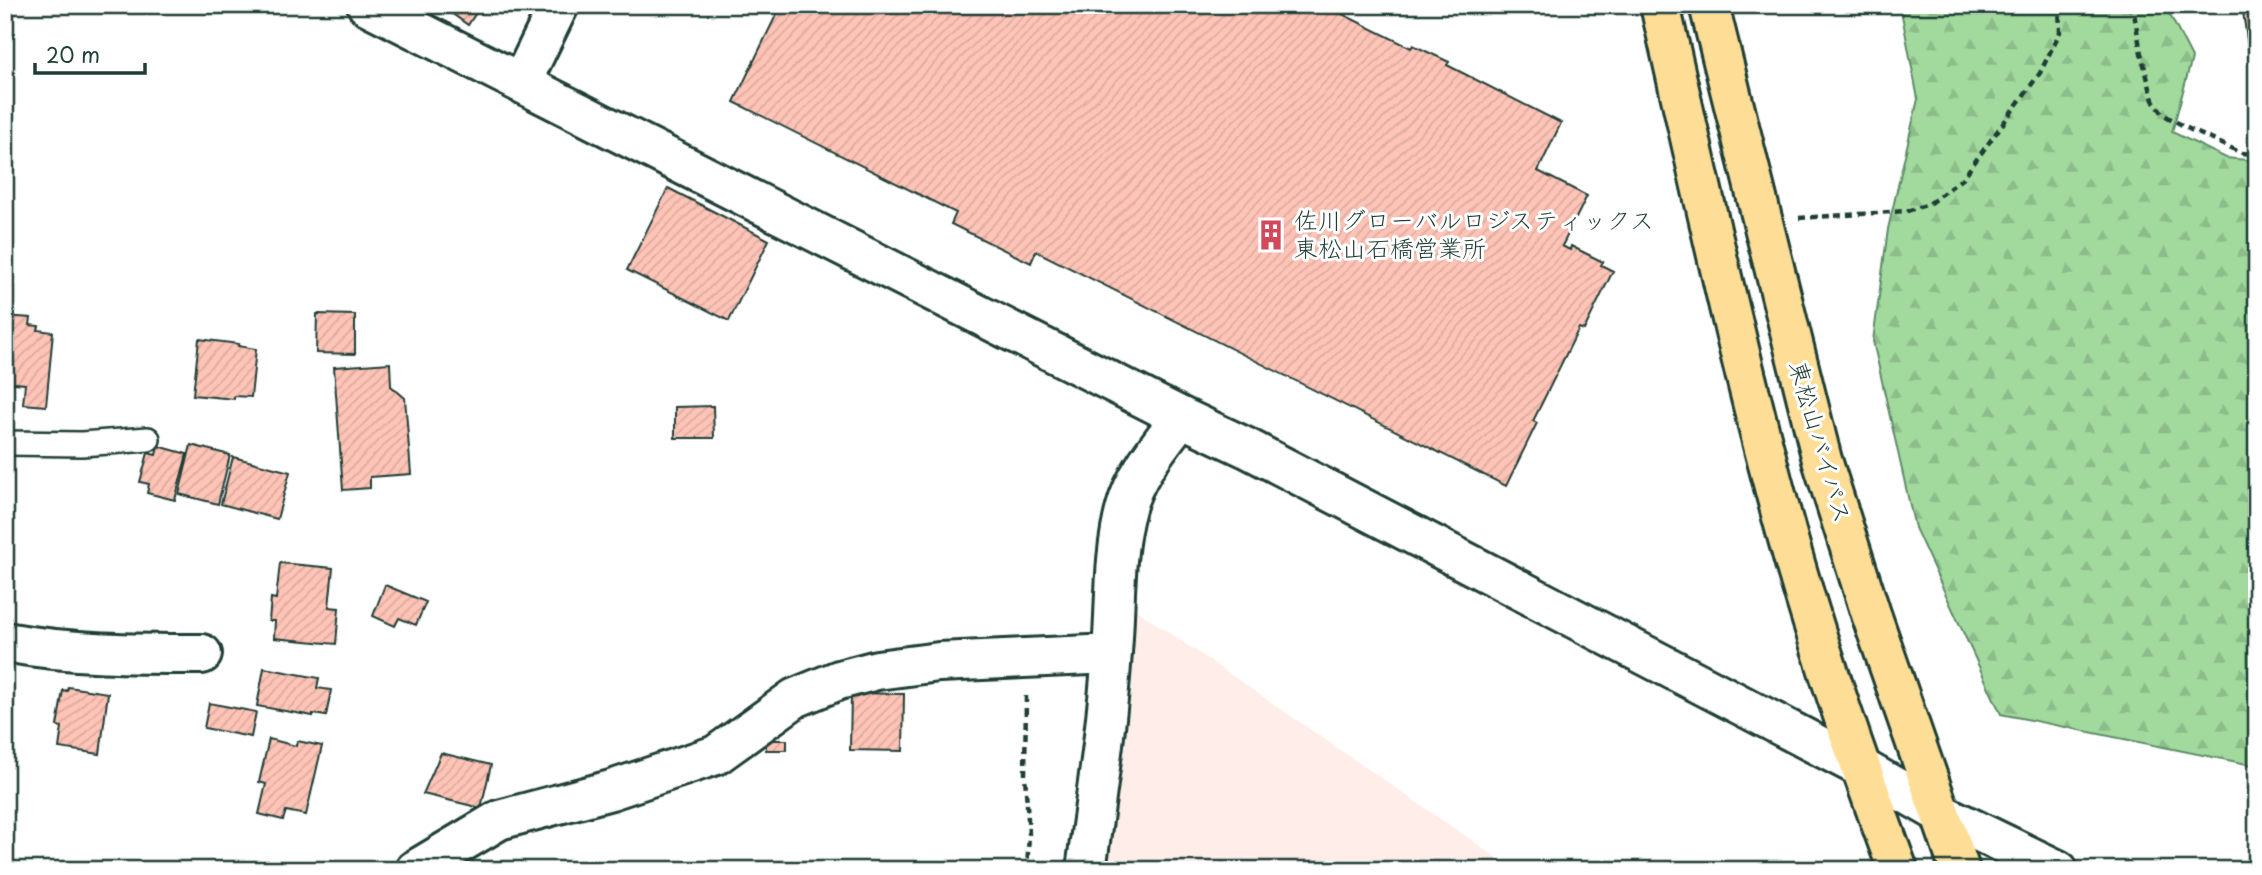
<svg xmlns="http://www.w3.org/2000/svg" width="2262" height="875" font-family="'Playpen Sans','Klee One',sans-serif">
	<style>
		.built { fill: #ffede9 }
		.forest { fill: url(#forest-firs); stroke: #608c69; stroke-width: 2 }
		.building { fill: url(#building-hatch); stroke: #1f3d34; stroke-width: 2 }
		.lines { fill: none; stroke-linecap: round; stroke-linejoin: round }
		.service-casing { stroke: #1f3d34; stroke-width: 28 }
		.minor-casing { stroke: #1f3d34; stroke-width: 44 }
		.tertiary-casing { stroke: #1f3d34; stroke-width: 44 }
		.trunk-casing { stroke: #1f3d34; stroke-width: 44 }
		.path { stroke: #1f3d34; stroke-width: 4.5; stroke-dasharray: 7 5; stroke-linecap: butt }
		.service { stroke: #fff; stroke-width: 23 }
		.minor { stroke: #fff; stroke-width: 38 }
		.tertiary { stroke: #fff; stroke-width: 38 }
		.trunk { stroke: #fedd96; stroke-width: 38 }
		.labels { text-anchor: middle; stroke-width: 6; stroke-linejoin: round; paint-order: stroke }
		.poi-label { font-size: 24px; fill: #1f3d34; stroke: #fff; text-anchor: start }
		.street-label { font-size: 24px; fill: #1f3d34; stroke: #fff }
	</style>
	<defs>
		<pattern id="forest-firs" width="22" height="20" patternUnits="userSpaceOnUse" patternTransform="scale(1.75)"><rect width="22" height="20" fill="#a2da9e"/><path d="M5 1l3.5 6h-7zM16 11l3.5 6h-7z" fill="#8bbc89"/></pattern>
		<pattern id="building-hatch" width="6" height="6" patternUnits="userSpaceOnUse" patternTransform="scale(1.75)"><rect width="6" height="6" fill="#ffc4b7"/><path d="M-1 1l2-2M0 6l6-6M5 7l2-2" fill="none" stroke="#daa99e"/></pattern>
	</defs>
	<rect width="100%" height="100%" fill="#fff"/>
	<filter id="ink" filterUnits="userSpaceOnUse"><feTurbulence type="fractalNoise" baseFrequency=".0143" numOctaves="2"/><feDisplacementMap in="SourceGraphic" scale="14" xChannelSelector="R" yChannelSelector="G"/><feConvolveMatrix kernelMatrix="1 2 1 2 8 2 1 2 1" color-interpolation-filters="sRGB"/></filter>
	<g filter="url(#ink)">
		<path class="built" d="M 1132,607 L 1515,870 L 1102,870 L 1118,784 L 1130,665 Z"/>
		<path class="forest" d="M 1900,5 L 2165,5 L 2192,58 L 2172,132 L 2226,158 L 2257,161 L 2257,766 L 2001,714 L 1915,528 L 1873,341 L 1888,229 L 1918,99 Z"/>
		<path class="building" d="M 440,5 L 481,5 L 468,25 Z
			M 781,5 L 1324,5 L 1411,48 L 1413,45 L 1449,62 L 1447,65 L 1561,123 L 1538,171 L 1587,196 L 1562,246 L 1570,250 L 1571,246 L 1603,262 L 1601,265 L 1613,271 L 1584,330 L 1579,328 L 1533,421 L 1537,423 L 1506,486 L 1036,251 L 1031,263 L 951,224 L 956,213 L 734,102 Z
			M 2242,5 L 2257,5 L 2257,109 Z
			M 668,188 L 769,240 L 729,321 L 627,270 Z
			M 317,314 L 355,315 L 355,354 L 316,353 Z
			M 5,316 L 31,318 L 30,325 L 39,326 L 38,330 L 53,332 L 46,406 L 23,404 L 25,384 L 5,382 Z
			M 199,339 L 239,344 L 238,346 L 256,349 L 251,397 L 234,396 L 234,399 L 193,395 Z
			M 390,363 L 391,386 L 405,398 L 411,474 L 370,477 L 370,488 L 343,490 L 334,367 Z
			M 713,406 L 714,438 L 675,438 L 675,407 Z
			M 191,445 L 230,455 L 218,504 L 179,494 Z
			M 158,446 L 187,454 L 175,500 L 147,493 L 149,484 L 140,482 L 148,453 L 156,455 Z
			M 233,457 L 290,472 L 277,519 L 221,504 Z
			M 280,563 L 333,568 L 329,607 L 339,608 L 336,644 L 274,638 L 275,621 L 269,621 L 271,598 L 276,599 Z
			M 385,585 L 426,602 L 416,625 L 399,618 L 395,626 L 373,616 Z
			M 264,668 L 319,678 L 317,688 L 331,690 L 326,716 L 313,714 L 313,716 L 257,706 Z
			M 68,687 L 108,693 L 100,754 L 59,748 L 62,727 L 57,726 L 63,690 L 67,691 Z
			M 851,693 L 904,694 L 903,751 L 850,750 Z
			M 209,703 L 256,712 L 251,737 L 204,728 Z
			M 269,739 L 296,746 L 297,741 L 322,746 L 306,815 L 286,811 L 283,820 L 259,814 L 266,784 L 259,782 Z
			M 766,740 L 787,740 L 787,750 L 766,750 Z
			M 441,753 L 491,765 L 481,808 L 423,794 Z"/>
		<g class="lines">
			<g class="service-casing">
				<path id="service" d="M 5,443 L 82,444 L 148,439"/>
			</g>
			<g class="minor-casing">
				<path id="minor" d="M 521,83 L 559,5
					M 5,642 C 70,654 136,654 202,654
					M 415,870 L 499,820 L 611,790 L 716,755 L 795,698 L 839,680 L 877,670 L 939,662 L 1112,654
					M 1086,870 C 1096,797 1107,725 1112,652 C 1116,605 1113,554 1126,508 C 1135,474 1160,445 1181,417"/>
			</g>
			<g class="tertiary-casing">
				<path id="tertiary" d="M 367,5 L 1181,417 L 1247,448 L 1860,767 L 1940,813 L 2058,870"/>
			</g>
			<g class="trunk-casing">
				<path id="trunk" d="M 1660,5 C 1699,176 1736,348 1782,517 C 1814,636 1855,754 1898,870
					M 1709,5 L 1822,460 L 1871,614 L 1960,870"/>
			</g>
			<path class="path" d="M 2127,5 L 2134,13 L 2141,53 L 2153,100 L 2164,115 L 2191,130 L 2242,153 L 2257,154
				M 1799,218 L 1907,211 L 1929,204 L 1963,178 L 2040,73 L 2060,32 L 2059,5
				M 1026,696 L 1025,776 L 1029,834 L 1027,870"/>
			<use href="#service" class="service"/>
			<use href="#minor" class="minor"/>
			<use href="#tertiary" class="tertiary"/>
			<use href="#trunk" class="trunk"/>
		</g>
	</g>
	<defs>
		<g id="building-bare" transform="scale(2.415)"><path d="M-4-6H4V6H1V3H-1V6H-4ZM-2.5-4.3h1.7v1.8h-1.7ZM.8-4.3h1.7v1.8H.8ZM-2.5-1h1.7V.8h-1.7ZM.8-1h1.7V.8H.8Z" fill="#d1495b" stroke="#fff" stroke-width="2.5" paint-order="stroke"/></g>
	</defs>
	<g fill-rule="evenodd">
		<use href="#building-bare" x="1271" y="235"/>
	</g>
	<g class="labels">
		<g class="poi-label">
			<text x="1294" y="229">佐川グローバルロジスティックス<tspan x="1294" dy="28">東松山石橋営業所</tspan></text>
		</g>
		<g class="street-label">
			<text transform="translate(1820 442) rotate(74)" y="8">東松山バイパス</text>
		</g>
	</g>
	<rect width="2262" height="875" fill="none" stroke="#fff" stroke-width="28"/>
	<rect x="14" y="14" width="2234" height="847" fill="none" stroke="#1f3d34" stroke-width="2.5" filter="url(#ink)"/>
	<path d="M35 63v10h110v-10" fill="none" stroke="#1f3d34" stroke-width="3.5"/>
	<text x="46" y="63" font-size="21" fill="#1f3d34" stroke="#ffffff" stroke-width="5" paint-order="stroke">20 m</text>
</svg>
